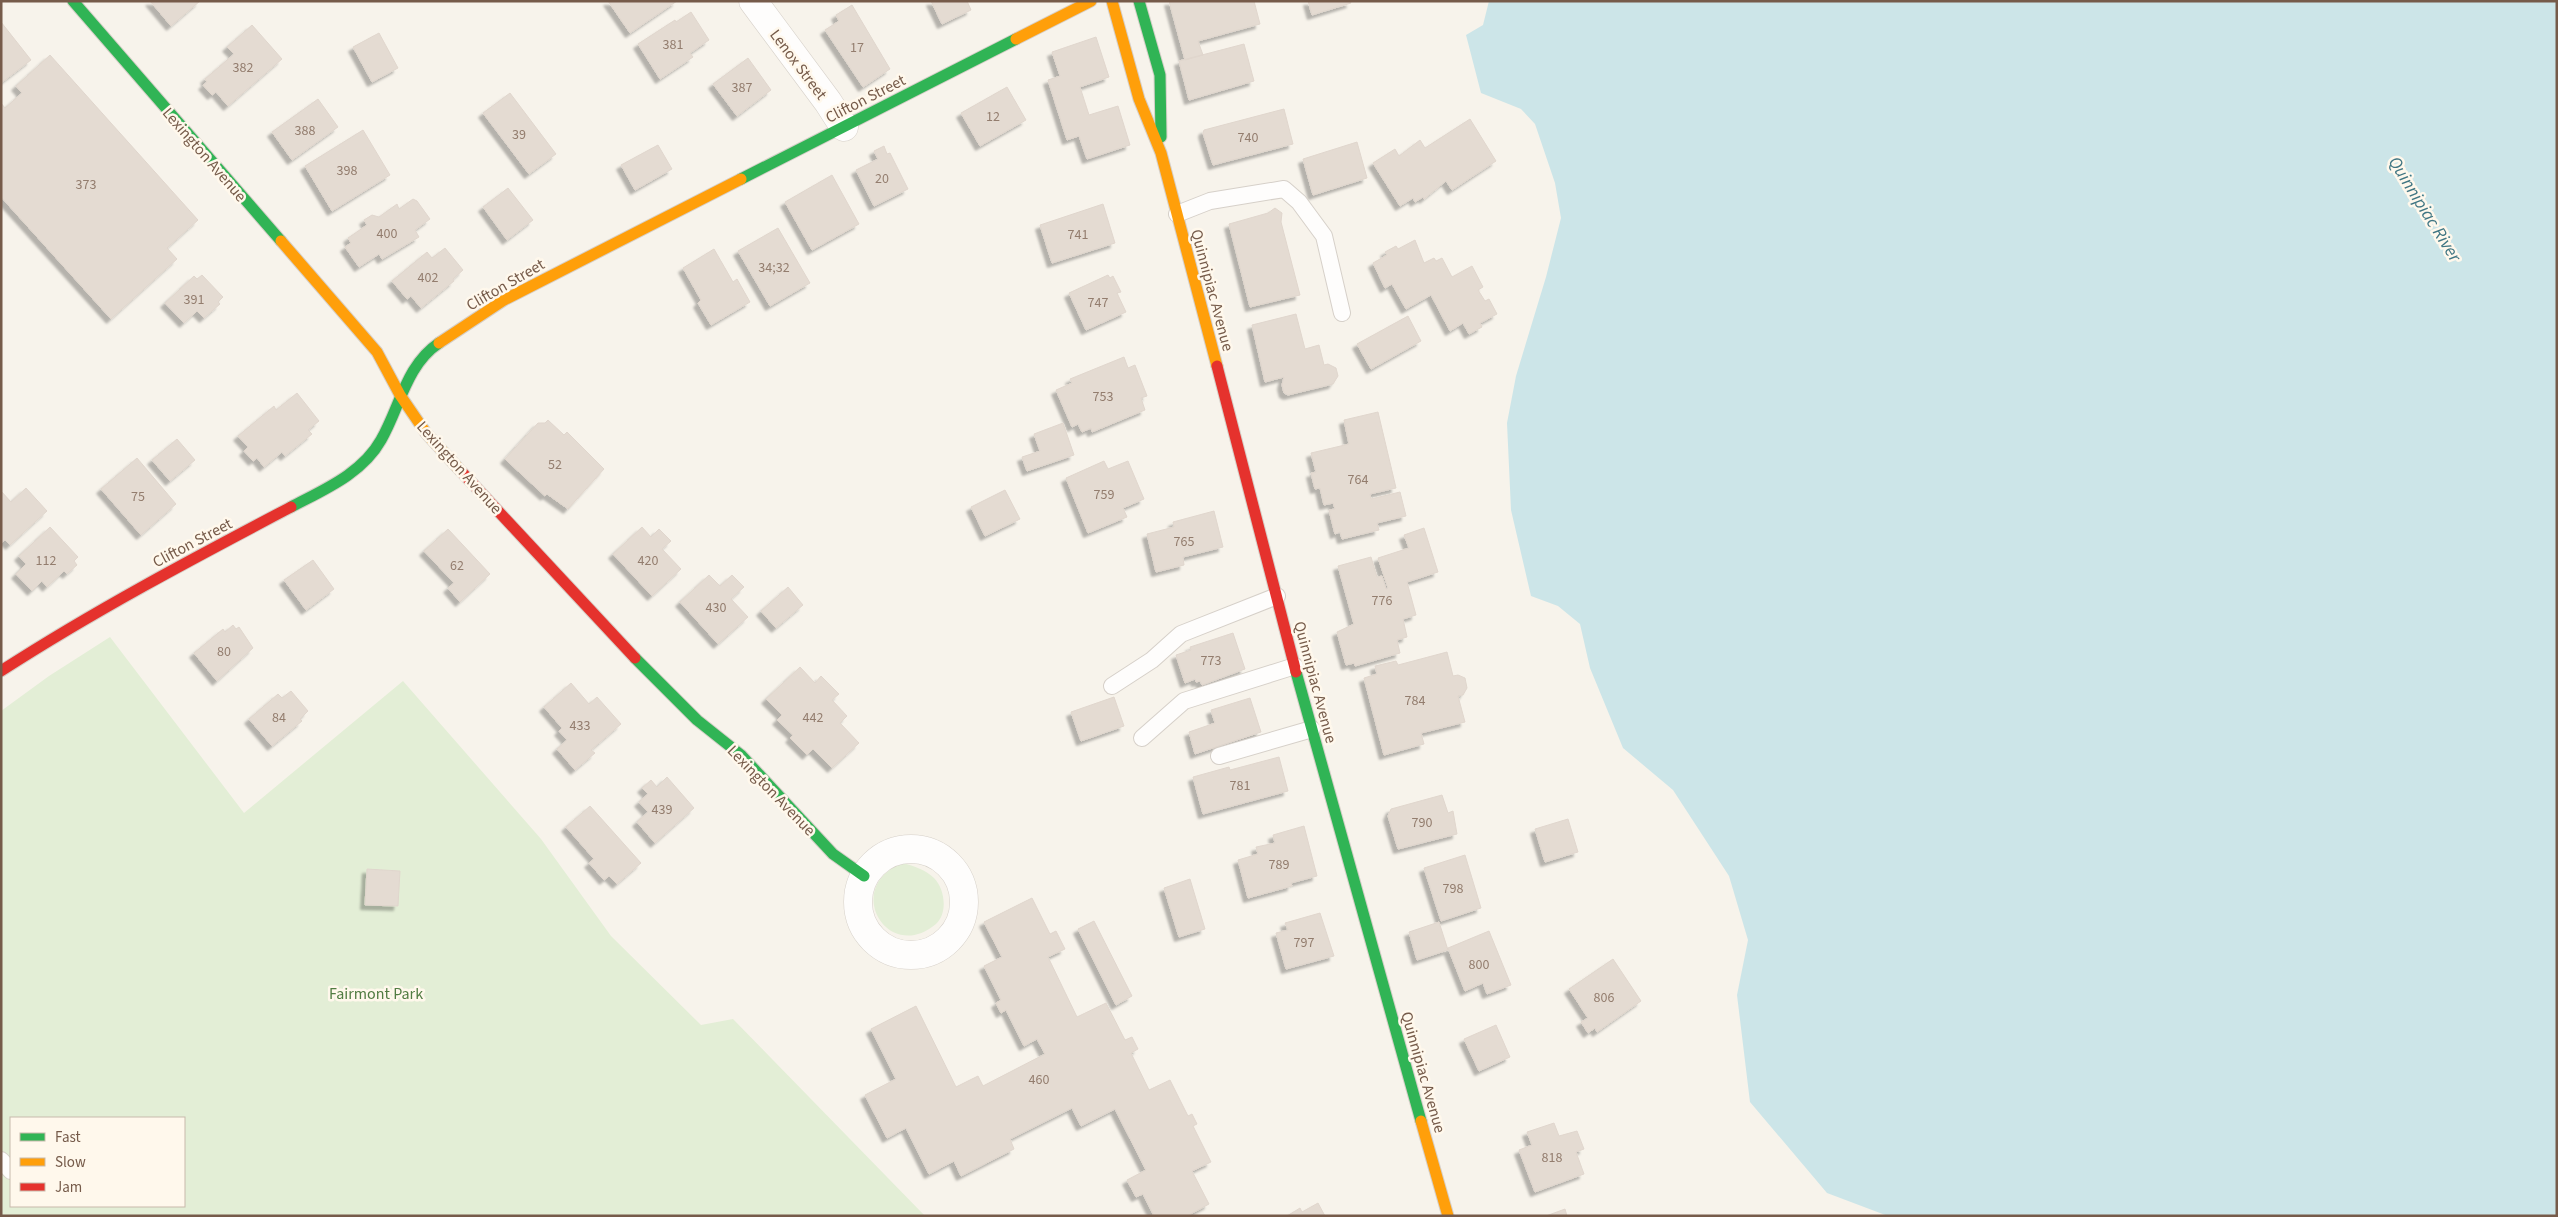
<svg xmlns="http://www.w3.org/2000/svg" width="2558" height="1217" font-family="'Source Sans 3',sans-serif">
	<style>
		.green { fill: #e3eed6; fill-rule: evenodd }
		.water { fill: #cce5e8 }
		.building { fill: #e4dbd2; stroke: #e0d6cd; filter: url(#shadow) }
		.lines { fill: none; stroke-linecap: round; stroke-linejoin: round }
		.lane-casing { stroke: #d6d0c9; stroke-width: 18 }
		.street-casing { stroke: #d6d0c9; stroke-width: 29 }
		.fast-casing { stroke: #d6cfc8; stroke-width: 13 }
		.slow-casing { stroke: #d6cfc8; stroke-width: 13 }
		.jam-casing { stroke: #d6cfc8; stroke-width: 13 }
		.lane { stroke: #fefdfc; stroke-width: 16 }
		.street { stroke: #fefdfc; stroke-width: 28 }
		.fast { stroke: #30b455; stroke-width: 11 }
		.slow { stroke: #ff9f0a; stroke-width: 11 }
		.jam { stroke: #e5322d; stroke-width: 11 }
		.labels { text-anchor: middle; stroke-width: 5; stroke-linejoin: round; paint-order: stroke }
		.number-label { font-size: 14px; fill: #937d6e }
		.street-label { font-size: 16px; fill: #765b4a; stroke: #fff8ec }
		.park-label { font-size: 16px; fill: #517c42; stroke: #fff8ec }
		.water-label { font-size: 18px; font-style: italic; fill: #407683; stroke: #fff8ec }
	</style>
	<defs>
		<filter id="shadow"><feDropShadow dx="-4.5" dy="4.5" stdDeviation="1" flood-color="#0004"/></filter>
	</defs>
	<rect width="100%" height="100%" fill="#f7f3eb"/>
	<path class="green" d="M 110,637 L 244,813 L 403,681 L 541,839 L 611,936 L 701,1025 L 733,1019 L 925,1216 L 1,1216 L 1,711 L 49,676 ZM 11,1118 L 184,1118 L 184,1206 L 11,1206 Z
		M 903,863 C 914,866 926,870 934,878 C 945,889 948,913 936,924 C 887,965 842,886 903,863 Z"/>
	<path class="water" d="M 1489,1 L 2557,1 L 2557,1216 L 1888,1216 L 1827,1193 L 1750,1102 L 1737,995 L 1748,940 L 1729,876 L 1673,790 L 1623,748 L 1590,668 L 1580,624 L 1558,606 L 1531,596 L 1511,510 L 1507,423 L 1516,376 L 1546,277 L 1561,218 L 1555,183 L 1535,124 L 1521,109 L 1481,93 L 1466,35 L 1483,25 Z"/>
	<path class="building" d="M 150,1 L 200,1 L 171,26 Z
		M 608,1 L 677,1 L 630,33 Z
		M 931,1 L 967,1 L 971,10 L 942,24 Z
		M 1169,1 L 1254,1 L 1260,24 L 1198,41 L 1203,55 L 1185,60 Z
		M 1308,1 L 1350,1 L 1351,3 L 1312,15 Z
		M 852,5 L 890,69 L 863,87 L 825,30 L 839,21 L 836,15 Z
		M 691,12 L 709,40 L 690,53 L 693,57 L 660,79 L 638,44 L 675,20 L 676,22 Z
		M 1,22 L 31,60 L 1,83 Z
		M 252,25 L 282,59 L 228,106 L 216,92 L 212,95 L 203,85 L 207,82 L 205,79 L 234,54 L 227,47 Z
		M 379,33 L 398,68 L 372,82 L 353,47 Z
		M 1096,37 L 1109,77 L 1080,87 L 1089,115 L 1118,106 L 1130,145 L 1087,159 L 1079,136 L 1067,140 L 1048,80 L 1060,76 L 1052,52 Z
		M 1244,44 L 1254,81 L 1189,100 L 1179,61 Z
		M 50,55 L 198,220 L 167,248 L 177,259 L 111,319 L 1,197 L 1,103 L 5,108 L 22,93 L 16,86 Z
		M 748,58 L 771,90 L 737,116 L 713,84 Z
		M 1007,87 L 1026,120 L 980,146 L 961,113 Z
		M 510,93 L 556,154 L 529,174 L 483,113 Z
		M 318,99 L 338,127 L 292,160 L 272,132 Z
		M 1284,109 L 1293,144 L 1213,165 L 1203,133 L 1204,130 Z
		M 1470,119 L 1496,161 L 1452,190 L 1446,181 L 1424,199 L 1423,197 L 1415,202 L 1413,198 L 1400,206 L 1373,163 L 1395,149 L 1399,156 L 1420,140 L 1425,148 Z
		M 363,130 L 390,175 L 332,211 L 305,166 Z
		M 1357,142 L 1367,178 L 1313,195 L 1303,159 Z
		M 658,145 L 672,169 L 635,190 L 621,165 Z
		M 884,146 L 887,154 L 890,153 L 908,189 L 874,206 L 856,170 L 878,159 L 874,151 Z
		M 832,175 L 859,224 L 812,250 L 785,202 Z
		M 508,188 L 533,220 L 507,240 L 483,207 Z
		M 413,199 L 417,201 L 430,219 L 415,230 L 419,237 L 382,259 L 379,254 L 359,267 L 345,247 L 351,243 L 348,238 L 367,225 L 364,220 L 372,215 L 379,217 L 397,204 L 399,209 Z
		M 1103,204 L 1115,243 L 1052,263 L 1040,225 Z
		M 1275,208 L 1282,213 L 1281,222 L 1300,295 L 1250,307 L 1229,224 L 1268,213 Z
		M 778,228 L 810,283 L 770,306 L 738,251 Z
		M 1415,240 L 1424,263 L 1434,258 L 1436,261 L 1442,258 L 1452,277 L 1472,266 L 1483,287 L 1478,290 L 1485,301 L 1489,299 L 1497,314 L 1480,323 L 1482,327 L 1469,334 L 1463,323 L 1450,331 L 1431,295 L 1406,309 L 1392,284 L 1385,288 L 1373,263 L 1387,255 L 1385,252 L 1396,246 L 1398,249 Z
		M 445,248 L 463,270 L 453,279 L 454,281 L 421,308 L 411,296 L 407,299 L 392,281 L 427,252 L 432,258 Z
		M 714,249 L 733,282 L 737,279 L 750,302 L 711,325 L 698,303 L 701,300 L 683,268 Z
		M 202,275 L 223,297 L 218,302 L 220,304 L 204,318 L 197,311 L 184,323 L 165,303 L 194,276 L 197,279 Z
		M 1108,275 L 1110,278 L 1113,276 L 1121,292 L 1117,293 L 1126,312 L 1086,330 L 1069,293 Z
		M 1296,314 L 1305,349 L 1319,345 L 1324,365 L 1328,364 L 1336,368 L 1338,376 L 1333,384 L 1288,395 L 1284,393 L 1282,385 L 1284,377 L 1265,382 L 1252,325 Z
		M 1408,316 L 1421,341 L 1371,369 L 1357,344 Z
		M 1124,357 L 1128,368 L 1135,365 L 1147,396 L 1141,398 L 1145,410 L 1092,432 L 1091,428 L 1082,432 L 1078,424 L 1072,427 L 1056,390 L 1072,383 L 1070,379 Z
		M 297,393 L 319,421 L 308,430 L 312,434 L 285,456 L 282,452 L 264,467 L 257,458 L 253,461 L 244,451 L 248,447 L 238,436 L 274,406 L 276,410 Z
		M 1378,412 L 1396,488 L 1370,494 L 1371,499 L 1400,492 L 1406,516 L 1377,523 L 1379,530 L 1342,539 L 1340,532 L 1335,534 L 1329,510 L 1335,509 L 1333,503 L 1324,505 L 1320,488 L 1315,489 L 1311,473 L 1316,472 L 1311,453 L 1349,444 L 1344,420 Z
		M 548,420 L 564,435 L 567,432 L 604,469 L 568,509 L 547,494 L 545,496 L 505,459 L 538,423 L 545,423 Z
		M 1063,423 L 1074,455 L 1027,471 L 1022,457 L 1040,451 L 1034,434 Z
		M 177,439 L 195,460 L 170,481 L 152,460 Z
		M 137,458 L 176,504 L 141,535 L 101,489 Z
		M 1104,461 L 1108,469 L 1128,461 L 1144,499 L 1123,508 L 1127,517 L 1088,533 L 1066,478 Z
		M 26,488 L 47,511 L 10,545 L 5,540 L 1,543 L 1,491 L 11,502 Z
		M 1005,490 L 1020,519 L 985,536 L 971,507 Z
		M 1214,511 L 1223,547 L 1183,557 L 1184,565 L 1156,572 L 1147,534 L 1174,527 L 1173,522 Z
		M 50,527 L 78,557 L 74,561 L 77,565 L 67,574 L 64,571 L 47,587 L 42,581 L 32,591 L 16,574 L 26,564 L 19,556 Z
		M 642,527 L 651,537 L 659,529 L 671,541 L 662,549 L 681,569 L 652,596 L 613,554 Z
		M 1424,528 L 1438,572 L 1407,582 L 1416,615 L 1403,619 L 1407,637 L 1397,640 L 1400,653 L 1355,666 L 1354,663 L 1346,665 L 1337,632 L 1354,624 L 1338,566 L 1371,557 L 1377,577 L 1382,576 L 1386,589 L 1388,588 L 1378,558 L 1409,548 L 1404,535 Z
		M 448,529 L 490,574 L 460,602 L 448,588 L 454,583 L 424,551 Z
		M 313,560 L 334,589 L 306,610 L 284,580 Z
		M 709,575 L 720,586 L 732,575 L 744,587 L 731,599 L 748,617 L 718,644 L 680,602 Z
		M 788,587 L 803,605 L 776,628 L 761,611 Z
		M 233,625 L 236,629 L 239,627 L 253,648 L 217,681 L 194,653 L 223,629 L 225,632 Z
		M 1233,633 L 1245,669 L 1202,685 L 1200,681 L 1196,682 L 1195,679 L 1185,683 L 1176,655 L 1191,650 L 1190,647 Z
		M 1447,652 L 1453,676 L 1458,675 L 1465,678 L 1467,688 L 1463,695 L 1458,696 L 1465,722 L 1421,733 L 1424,744 L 1384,755 L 1364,678 L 1377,674 L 1375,666 L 1396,661 L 1398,665 Z
		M 800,667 L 815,683 L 821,676 L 839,694 L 832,700 L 847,716 L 840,723 L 859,743 L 832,768 L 813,749 L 807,755 L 790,738 L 793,735 L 777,720 L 782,715 L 766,699 Z
		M 571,683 L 589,704 L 597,697 L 621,724 L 591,750 L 595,753 L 575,770 L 557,749 L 567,740 L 559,731 L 562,728 L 544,707 Z
		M 291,691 L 308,711 L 300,719 L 302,721 L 272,746 L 249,719 L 278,694 L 282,698 Z
		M 1114,697 L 1124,726 L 1081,741 L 1071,712 Z
		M 1250,698 L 1261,732 L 1195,754 L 1189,732 L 1215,723 L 1211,710 Z
		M 1279,757 L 1288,791 L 1203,814 L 1193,777 L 1229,767 L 1230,770 Z
		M 667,777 L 694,808 L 655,843 L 637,822 L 648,812 L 639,802 L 648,794 L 642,788 L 651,780 L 657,787 Z
		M 1442,795 L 1448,813 L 1453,811 L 1457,834 L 1398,849 L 1388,816 L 1391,809 Z
		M 590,806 L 641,863 L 617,884 L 609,876 L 604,880 L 589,863 L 594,859 L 566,827 Z
		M 1568,819 L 1578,852 L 1545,862 L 1535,829 Z
		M 1304,826 L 1317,876 L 1291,883 L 1292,886 L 1248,898 L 1238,860 L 1258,854 L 1256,847 L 1275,843 L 1273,835 Z
		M 1465,855 L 1481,908 L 1441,921 L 1424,868 Z
		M 367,869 L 400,871 L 398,906 L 365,905 Z
		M 1190,879 L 1205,929 L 1179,937 L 1164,888 Z
		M 1032,898 L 1050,934 L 1056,931 L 1065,949 L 1048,957 L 1077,1017 L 1106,1003 L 1125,1040 L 1132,1037 L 1138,1049 L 1131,1053 L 1149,1090 L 1170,1080 L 1188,1116 L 1192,1114 L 1197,1124 L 1193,1126 L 1211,1162 L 1192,1171 L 1209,1204 L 1187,1216 L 1154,1216 L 1143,1194 L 1136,1197 L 1127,1180 L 1146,1170 L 1115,1109 L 1081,1126 L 1072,1108 L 1010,1139 L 1014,1149 L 961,1176 L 954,1161 L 929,1174 L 906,1128 L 887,1138 L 865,1095 L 896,1079 L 871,1029 L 916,1006 L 956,1087 L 978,1076 L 983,1086 L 1045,1054 L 1037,1039 L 1024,1046 L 1006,1010 L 1001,1013 L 996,1003 L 1001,1000 L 984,966 L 1002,957 L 984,922 Z
		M 1320,913 L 1334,956 L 1286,969 L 1276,933 L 1288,930 L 1285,923 Z
		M 1094,921 L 1132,996 L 1116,1005 L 1078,929 Z
		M 1439,922 L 1448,950 L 1417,960 L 1409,932 Z
		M 1489,931 L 1511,985 L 1487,994 L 1483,983 L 1465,991 L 1448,948 Z
		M 1613,959 L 1641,1001 L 1597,1032 L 1595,1028 L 1588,1033 L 1581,1022 L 1588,1018 L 1569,989 Z
		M 1496,1025 L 1510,1057 L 1479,1071 L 1464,1039 Z
		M 1554,1123 L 1559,1136 L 1577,1131 L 1584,1149 L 1576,1152 L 1584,1174 L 1535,1192 L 1519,1150 L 1532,1145 L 1527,1132 Z
		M 1318,1203 L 1325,1216 L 1287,1216 L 1300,1208 L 1302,1212 Z
		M 1565,1209 L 1567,1216 L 1546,1216 Z"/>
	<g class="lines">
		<g class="lane-casing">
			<path id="lane" d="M 1177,214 L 1210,201 L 1284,189 L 1299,202 L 1324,236 L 1342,313
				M 1112,686 L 1152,660 L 1181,634 L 1277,596
				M 1142,738 L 1184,701 L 1295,666
				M 1219,756 L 1312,729
				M 1,1160 L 11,1171"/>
		</g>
		<g class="street-casing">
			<path id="street" d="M 753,1 L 828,102 L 844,127
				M858 902a53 53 0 1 1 106 0a53 53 0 1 1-106 0Z"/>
		</g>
		<g class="fast-casing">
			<path id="fast" d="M 73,1 L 281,241
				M 1139,1 L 1160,75 L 1161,137
				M 741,179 L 1016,39
				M 291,507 C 323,490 362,474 381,440 C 400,407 406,365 439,343
				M 635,658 L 697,720 L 741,755 L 833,854 L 864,876
				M 1296,672 L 1421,1121"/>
		</g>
		<g class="slow-casing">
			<path id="slow" d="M 1112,1 L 1139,99 L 1161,153 L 1217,366
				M 1016,39 L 1091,1
				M 281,241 L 377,352 L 400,395 L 426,433 L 458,468
				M 439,343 L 504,300 L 741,179
				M 1421,1121 L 1448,1216"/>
		</g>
		<g class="jam-casing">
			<path id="jam" d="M 1217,366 L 1296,672
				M 458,468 L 635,658
				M 1,671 C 94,611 192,559 291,507"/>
		</g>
		<use href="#lane" class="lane"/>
		<use href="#street" class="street"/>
		<use href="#fast" class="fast"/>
		<use href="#slow" class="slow"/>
		<use href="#jam" class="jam"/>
	</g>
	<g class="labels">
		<g class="number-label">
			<text x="673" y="49">381</text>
			<text x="857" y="52">17</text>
			<text x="243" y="72">382</text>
			<text x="742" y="92">387</text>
			<text x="993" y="121">12</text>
			<text x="305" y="135">388</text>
			<text x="519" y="139">39</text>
			<text x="1248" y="142">740</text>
			<text x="347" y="175">398</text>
			<text x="882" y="183">20</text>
			<text x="86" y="189">373</text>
			<text x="387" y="238">400</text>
			<text x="1078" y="239">741</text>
			<text x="774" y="272">34;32</text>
			<text x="428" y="282">402</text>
			<text x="194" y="304">391</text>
			<text x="1098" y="307">747</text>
			<text x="1103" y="401">753</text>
			<text x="555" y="469">52</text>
			<text x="1358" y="484">764</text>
			<text x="1104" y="499">759</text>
			<text x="138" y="501">75</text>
			<text x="1184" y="546">765</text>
			<text x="46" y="565">112</text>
			<text x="648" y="565">420</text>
			<text x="457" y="570">62</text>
			<text x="1382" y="605">776</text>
			<text x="716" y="612">430</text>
			<text x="224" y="656">80</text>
			<text x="1211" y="665">773</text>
			<text x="1415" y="705">784</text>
			<text x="279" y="722">84</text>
			<text x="813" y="722">442</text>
			<text x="580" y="730">433</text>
			<text x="1240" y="790">781</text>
			<text x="662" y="814">439</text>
			<text x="1422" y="827">790</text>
			<text x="1279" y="869">789</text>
			<text x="1453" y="893">798</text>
			<text x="1304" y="947">797</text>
			<text x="1479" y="969">800</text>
			<text x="1604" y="1002">806</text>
			<text x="1039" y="1084">460</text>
			<text x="1552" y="1162">818</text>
		</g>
		<g class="street-label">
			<text transform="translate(799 64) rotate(53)" y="6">Lenox Street</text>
			<text transform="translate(865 98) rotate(-27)" y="6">Clifton Street</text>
			<text transform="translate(205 154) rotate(49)" y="6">Lexington Avenue</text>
			<text transform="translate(505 284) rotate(-30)" y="6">Clifton Street</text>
			<text transform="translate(1213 290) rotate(75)" y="6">Quinnipiac Avenue</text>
			<text transform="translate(460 467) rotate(48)" y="6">Lexington Avenue</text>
			<text transform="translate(192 542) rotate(-28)" y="6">Clifton Street</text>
			<text transform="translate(1316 682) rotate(75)" y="6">Quinnipiac Avenue</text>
			<text transform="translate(772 790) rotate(46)" y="6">Lexington Avenue</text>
			<text transform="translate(1424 1072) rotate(74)" y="6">Quinnipiac Avenue</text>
		</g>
		<g class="park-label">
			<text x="376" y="999">Fairmont Park</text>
		</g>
		<g class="water-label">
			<text transform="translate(2425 209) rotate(58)" y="6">Quinnipiac River</text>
		</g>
	</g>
	<rect width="2558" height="1217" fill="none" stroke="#765b4a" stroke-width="5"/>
	<rect x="10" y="1117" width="175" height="90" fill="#fff8ec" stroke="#c8b9ab"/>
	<rect x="20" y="1133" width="25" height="8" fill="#30b455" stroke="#c8b9ab"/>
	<text x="55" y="1142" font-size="15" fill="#765b4a">Fast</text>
	<rect x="20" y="1158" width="25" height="8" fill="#ff9f0a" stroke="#c8b9ab"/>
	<text x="55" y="1167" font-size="15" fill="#765b4a">Slow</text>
	<rect x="20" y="1183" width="25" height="8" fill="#e5322d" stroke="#c8b9ab"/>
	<text x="55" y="1192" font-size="15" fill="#765b4a">Jam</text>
</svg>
